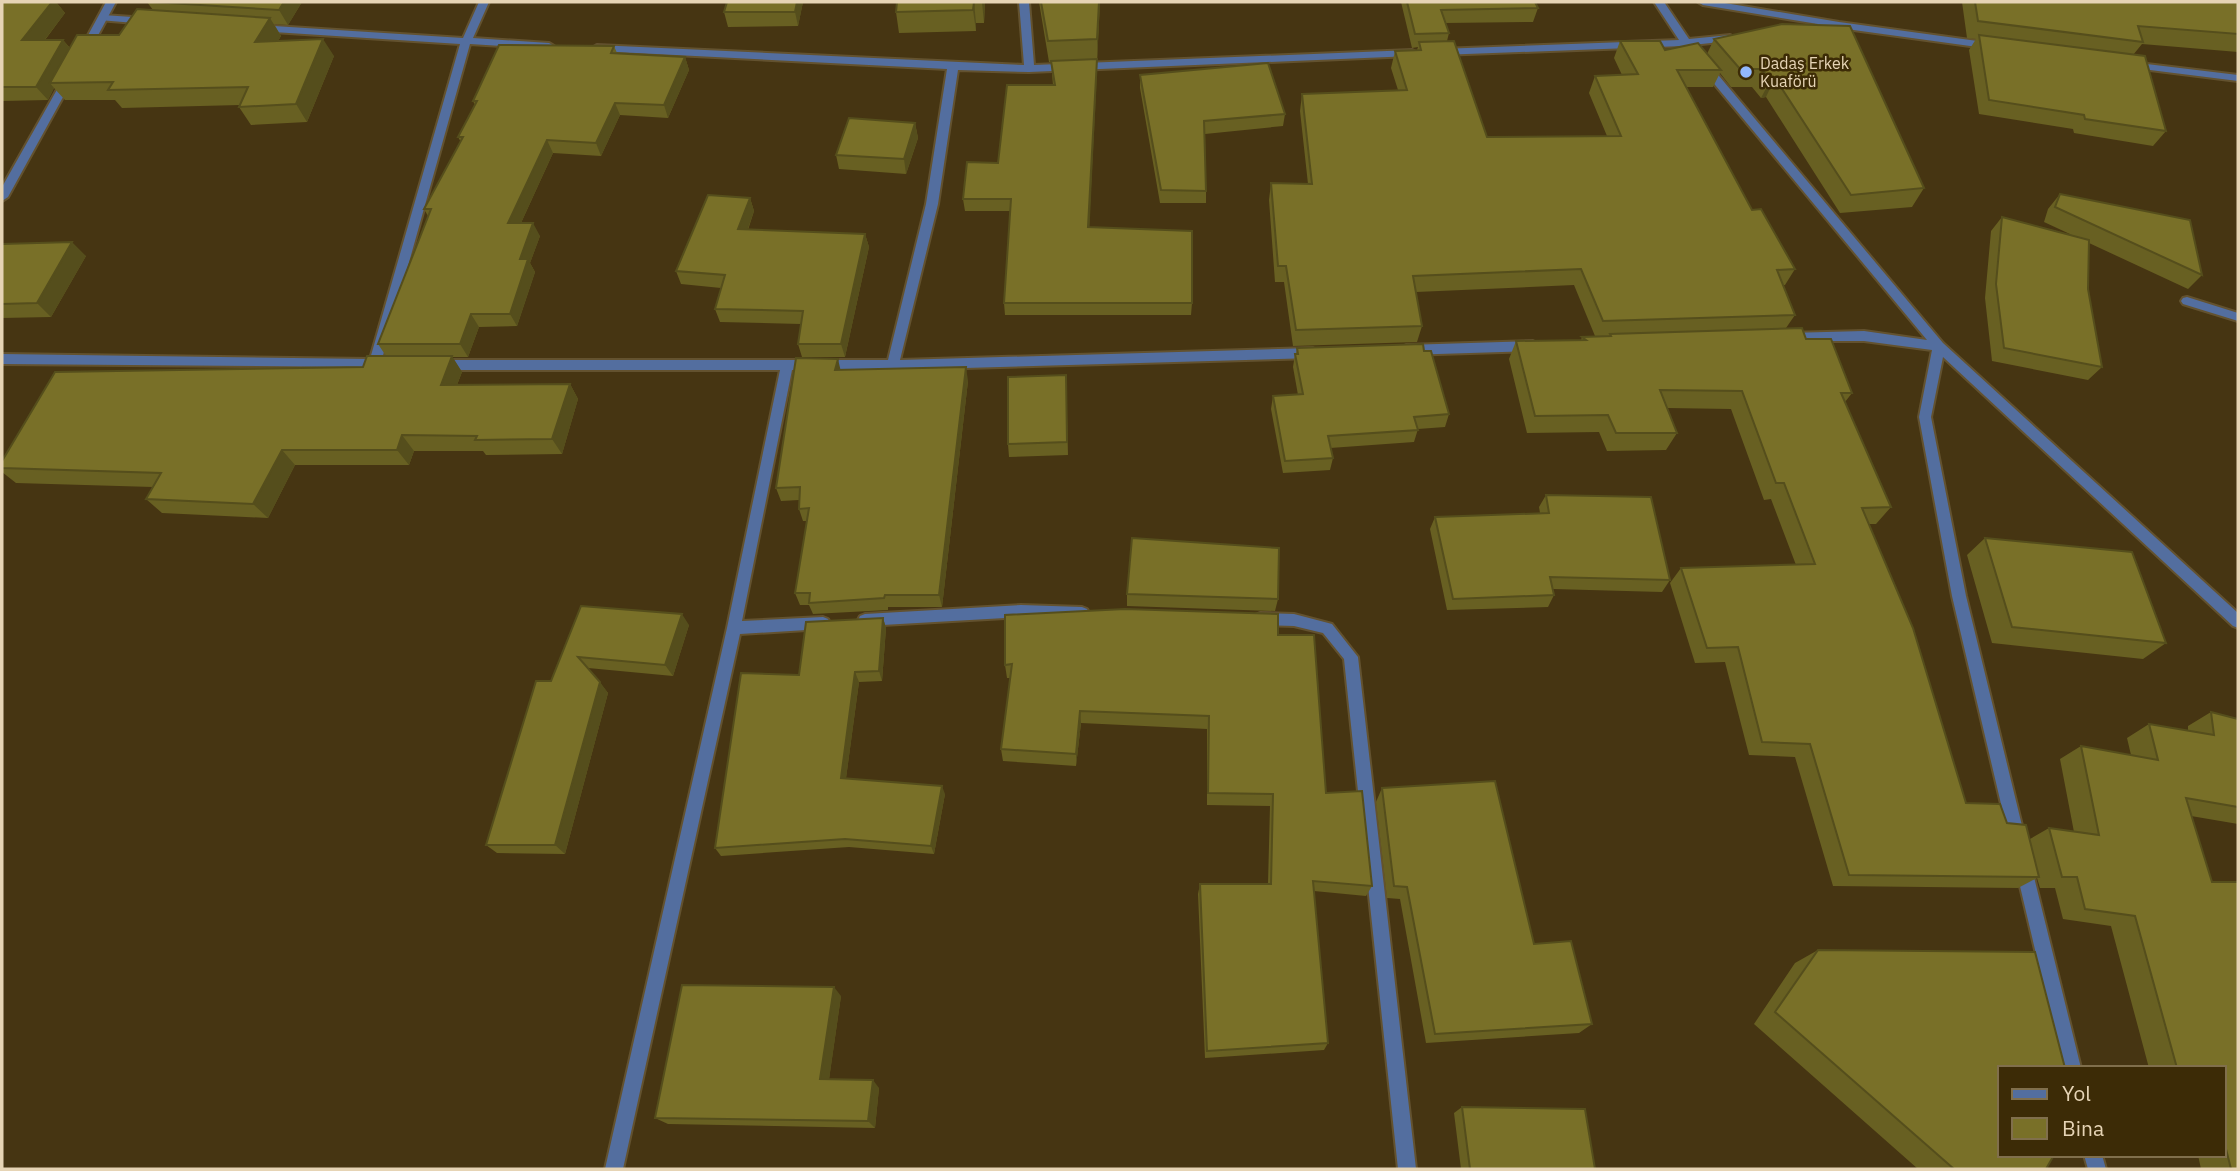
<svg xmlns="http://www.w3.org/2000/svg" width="2240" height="1171" font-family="'IBM Plex Sans',sans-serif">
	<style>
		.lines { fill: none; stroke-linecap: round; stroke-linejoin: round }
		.minor-casing { stroke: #63522f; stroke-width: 4 }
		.tertiary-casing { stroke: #63522f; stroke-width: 4 }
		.minor { fill: #536e9f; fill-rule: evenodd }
		.tertiary { fill: #536e9f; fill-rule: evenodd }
		.wall { fill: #686022 }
		.shaded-wall { fill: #554e1c }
		.building { fill: #797028; stroke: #554e1c; stroke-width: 2 }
		.poi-dot { fill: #92b8fd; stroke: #3c2b06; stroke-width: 2.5 }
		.labels { text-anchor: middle; stroke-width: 5; stroke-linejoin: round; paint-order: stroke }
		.far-poi-label { font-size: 16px; fill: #e6d4b5; stroke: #3c2b06; text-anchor: start }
	</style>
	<rect width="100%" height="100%" fill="#463512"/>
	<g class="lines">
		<g class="minor-casing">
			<path id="minor" d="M 479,2 L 489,2 L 473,38 L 549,43 L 554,46 L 549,49 L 470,44 L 382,359 L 388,364 L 386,367 L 2,364 L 2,354 L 370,359 L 460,44 L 258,31 L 253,28 L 258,25 L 463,38 Z
				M 1019,2 L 1029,2 L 1034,65 L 1412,50 L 1417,53 L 1412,56 L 1029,72 L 958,70 L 938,204 L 900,360 L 1313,348 L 1319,353 L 1313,358 L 893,370 L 792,370 L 742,621 L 823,617 L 828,619 L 830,623 L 828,627 L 823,629 L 740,634 L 623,1169 L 605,1169 L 727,628 L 780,370 L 441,370 L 435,365 L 441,360 L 888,360 L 926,204 L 947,69 L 597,51 L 592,48 L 597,45 L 1024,65 Z
				M 1654,2 L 1664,2 L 1689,39 L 1730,35 L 1735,38 L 1730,41 L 1692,45 L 1694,48 L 1689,51 L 1683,46 L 1440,55 L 1435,52 L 1440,49 L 1679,40 Z
				M 1698,2 L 1719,2 L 1839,22 L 1992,43 L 1997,46 L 1992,49 L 1839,28 L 1813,31 L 1809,30 L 1809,26 L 1818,24 L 1703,5 Z
				M 103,15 L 147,18 L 152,21 L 147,24 L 99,20 L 99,16 Z
				M 2130,62 L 2238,75 L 2238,81 L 2126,67 L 2126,63 Z
				M 1705,63 L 1709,64 L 1943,343 L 2238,613 L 2238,628 L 2233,626 L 1943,357 L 1931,417 L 1966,596 L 2026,842 L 2024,847 L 2018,850 L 2012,847 L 2010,842 L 1952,596 L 1919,417 L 1932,350 L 1864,341 L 1784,341 L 1782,338 L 1784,335 L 1788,333 L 1864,331 L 1927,340 L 1701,68 L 1701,64 Z
				M 2187,297 L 2238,313 L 2238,321 L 2183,304 L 2181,301 L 2183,298 Z
				M 1533,341 L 1539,346 L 1533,351 L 1406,355 L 1400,350 L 1406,345 Z
				M 1021,605 L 1082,607 L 1087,609 L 1089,613 L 1087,617 L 1082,619 L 1021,617 L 865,626 L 860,624 L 858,620 L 860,616 L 865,614 Z
				M 1260,613 L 1294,614 L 1332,624 L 1358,657 L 1416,1169 L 1398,1169 L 1344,659 L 1323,633 L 1294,626 L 1260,625 L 1255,623 L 1253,619 L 1255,615 Z
				M 2023,857 L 2029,860 L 2031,865 L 2081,1068 L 2063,1068 L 2015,865 L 2017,860 Z
				M 2084,1155 L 2102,1155 L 2106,1169 L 2088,1169 Z"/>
		</g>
		<g class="tertiary-casing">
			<path id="tertiary" d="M 106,2 L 116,2 L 89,52 L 81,52 L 80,50 Z
				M 68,76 L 73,79 L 8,197 L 2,201 L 2,187 L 63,79 Z"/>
		</g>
		<use href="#minor" class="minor"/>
		<use href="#tertiary" class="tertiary"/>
	</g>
	<path class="wall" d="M 2,2 L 56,2 L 65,13 L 45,40 L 63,40 L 70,48 L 119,35 L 153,10 L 147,2 L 302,2 L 288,25 L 274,24 L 281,36 L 278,41 L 334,56 L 307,122 L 251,125 L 239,107 L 240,105 L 122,108 L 115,100 L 65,100 L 54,88 L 48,100 L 2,101 Z
		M 727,2 L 803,2 L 798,26 L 728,27 L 724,12 Z
		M 897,2 L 985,2 L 984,23 L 976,23 L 976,31 L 899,33 L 896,12 Z
		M 1039,2 L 1100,2 L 1089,227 L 1192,303 L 1191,315 L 1005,315 L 1004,303 L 1010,211 L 965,211 L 963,199 L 998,163 L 1053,85 L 1051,62 L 1049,62 Z
		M 1401,2 L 1535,2 L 1538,8 L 1533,22 L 1445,23 L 1449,33 L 1447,41 L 1487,137 L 1607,136 L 1589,93 L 1595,76 L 1622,75 L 1614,58 L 1620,41 L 1665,50 L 1707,54 L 1714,39 L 1782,24 L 1924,188 L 1912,207 L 1840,213 L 1766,97 L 1761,98 L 1752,87 L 1731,87 L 1720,73 L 1713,87 L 1686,87 L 1752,210 L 1795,269 L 1785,285 L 1783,285 L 1795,315 L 1786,328 L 1806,339 L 1852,393 L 1845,402 L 1891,507 L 1876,524 L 1869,524 L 1966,803 L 2007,823 L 2030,839 L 2049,828 L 2074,832 L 2060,759 L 2081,746 L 2131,755 L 2127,738 L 2149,724 L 2188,731 L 2188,726 L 2211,712 L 2238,719 L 2238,824 L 2191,816 L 2238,1169 L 2201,1169 L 2198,1155 L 2224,1155 L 2224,1068 L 2149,1068 L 2111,926 L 2063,919 L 2055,888 L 2040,888 L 2037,878 L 2018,888 L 1833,886 L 1795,757 L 1749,755 L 1725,662 L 1695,663 L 1670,583 L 1681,568 L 1796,565 L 1771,499 L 1764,500 L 1731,409 L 1667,408 L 1677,433 L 1666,450 L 1607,451 L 1599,432 L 1527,433 L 1509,359 L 1516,341 L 1581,340 L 1582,337 L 1595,336 L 1574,285 L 1416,292 L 1422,326 L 1417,342 L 1293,346 L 1284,282 L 1275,282 L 1269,200 L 1271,183 L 1308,184 L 1300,111 L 1302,94 L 1398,90 L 1391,68 L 1395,51 L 1417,50 L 1418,47 L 1412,48 Z
		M 1962,2 L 2238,2 L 2238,52 L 2142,44 L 2133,55 L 2166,131 L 2153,146 L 2074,133 L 2073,129 L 1979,114 L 1969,50 L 1976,39 L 1967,38 Z
		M 614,46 L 617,53 L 685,57 L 689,70 L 668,118 L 620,115 L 601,156 L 553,153 L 521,223 L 540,236 L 530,263 L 535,272 L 517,326 L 479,327 L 468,357 L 452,357 L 462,372 L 457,385 L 570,384 L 578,399 L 562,454 L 486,455 L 483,451 L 414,451 L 409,465 L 295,465 L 268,518 L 162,513 L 146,499 L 153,487 L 16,483 L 2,472 L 2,461 L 363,367 L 386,356 L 378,344 L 428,216 L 424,209 L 461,142 L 458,137 L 475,105 L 473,101 Z
		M 1140,75 L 1285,114 L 1283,126 L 1205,134 L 1206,191 L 1206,203 L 1160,203 L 1140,88 Z
		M 915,123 L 918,138 L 906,174 L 839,169 L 836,155 Z
		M 2060,194 L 2202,275 L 2188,289 L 2089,243 L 2088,289 L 2102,367 L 2088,380 L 1992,361 L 1985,298 L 1991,231 L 2002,217 L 2072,235 L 2044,222 L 2048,209 Z
		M 750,198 L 754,211 L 748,230 L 865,234 L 869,247 L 845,357 L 802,357 L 798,344 L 801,324 L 720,322 L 715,309 L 721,288 L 681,284 L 676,271 Z
		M 2,244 L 86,256 L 51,317 L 2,318 Z
		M 1297,348 L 1424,351 L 1449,414 L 1445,427 L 1418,429 L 1414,442 L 1330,448 L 1333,458 L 1330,470 L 1283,473 L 1271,409 L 1273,396 L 1298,395 L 1293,367 L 1295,354 L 1296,354 Z
		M 841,370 L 968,381 L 942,607 L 888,607 L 888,610 L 813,614 L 809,605 L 800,605 L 795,593 L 807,521 L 803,521 L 799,509 L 799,500 L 781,501 L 776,488 Z
		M 1066,375 L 1068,455 L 1009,457 L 1008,444 Z
		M 1546,495 L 1670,580 L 1662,592 L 1553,589 L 1554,595 L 1548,607 L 1447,610 L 1430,529 L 1435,517 L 1540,513 L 1539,507 Z
		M 1985,538 L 2166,643 L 2143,659 L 1992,643 L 1967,555 Z
		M 1127,594 L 1278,599 L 1275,611 L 1127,606 Z
		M 581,606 L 689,625 L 673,676 L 588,668 L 608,693 L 565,854 L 497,853 L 486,845 Z
		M 883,618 L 886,628 L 882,681 L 859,682 L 846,778 L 945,794 L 934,854 L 849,847 L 721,856 L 715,848 L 799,675 Z
		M 1278,635 L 1326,793 L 1372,886 L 1366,896 L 1314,891 L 1328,1043 L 1324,1050 L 1205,1058 L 1198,894 L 1200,884 L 1268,884 L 1270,806 L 1207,805 L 1207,729 L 1081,723 L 1076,766 L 1003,761 L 1001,749 L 1010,678 L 1007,678 L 1005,665 Z
		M 1382,788 L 1534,944 L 1592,1024 L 1579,1033 L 1426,1043 L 1400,899 L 1387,898 L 1376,802 Z
		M 1818,950 L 2046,1169 L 1918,1169 L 1754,1024 L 1795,963 Z
		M 841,996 L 829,1079 L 879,1088 L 875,1128 L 668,1124 L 655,1118 Z
		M 1462,1107 L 1595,1169 L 1461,1169 L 1454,1113 Z"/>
	<path class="shaded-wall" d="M 42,2 L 56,2 L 65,13 L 34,54 L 22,40 Z
		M 284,2 L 302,2 L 288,25 L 279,10 Z
		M 797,2 L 803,2 L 798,26 L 795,12 Z
		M 974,2 L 976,23 L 976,31 L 973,10 Z
		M 982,2 L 985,2 L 984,23 Z
		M 1099,2 L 1100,2 L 1097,60 L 1097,39 Z
		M 270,18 L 281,36 L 267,60 L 255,42 Z
		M 323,39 L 334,56 L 307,122 L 296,104 Z
		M 63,40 L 74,53 L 50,83 L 54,88 L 48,100 L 36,87 Z
		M 685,57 L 689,70 L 668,118 L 664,105 Z
		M 1097,59 L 1097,72 L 1089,239 L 1088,227 Z
		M 1775,78 L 1766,97 L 1761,98 L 1771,79 Z
		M 615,103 L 620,115 L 601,156 L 596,143 Z
		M 915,123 L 918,138 L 906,174 L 904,159 Z
		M 547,140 L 553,153 L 515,236 L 508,223 Z
		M 750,198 L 754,211 L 743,243 L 738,229 Z
		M 533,223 L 540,236 L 530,263 L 535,272 L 517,326 L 510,314 L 520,259 Z
		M 865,234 L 869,247 L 845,357 L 841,344 Z
		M 72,242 L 86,256 L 51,317 L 37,303 Z
		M 471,314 L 479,327 L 468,357 L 460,344 Z
		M 452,356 L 462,372 L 451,400 L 441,385 Z
		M 838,359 L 841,372 L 835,370 Z
		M 966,367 L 968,381 L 942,607 L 939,595 Z
		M 570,384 L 578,399 L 562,454 L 552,439 Z
		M 402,435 L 414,451 L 409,465 L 397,450 Z
		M 282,450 L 295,465 L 268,518 L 253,504 Z
		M 682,614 L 689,625 L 673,676 L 665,665 Z
		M 883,618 L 886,628 L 882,681 L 879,671 Z
		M 855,672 L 859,682 L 845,786 L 841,778 Z
		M 600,682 L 608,693 L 565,854 L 555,845 Z
		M 1080,711 L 1081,723 L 1076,766 L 1076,754 Z
		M 942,786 L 945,794 L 934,854 L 931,846 Z
		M 834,987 L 841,996 L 828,1087 L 820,1079 Z
		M 873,1080 L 879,1088 L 875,1128 L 868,1121 Z"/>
	<path class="building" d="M 2,2 L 52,2 L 22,40 L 63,40 L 36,87 L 2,87 Z
		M 153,2 L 284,2 L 279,10 Z
		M 727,2 L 797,2 L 795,12 L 724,12 Z
		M 897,2 L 982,2 L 974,2 L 973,10 L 896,12 Z
		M 1041,2 L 1099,2 L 1097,39 L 1048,41 Z
		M 1407,2 L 1535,2 L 1538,8 L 1441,10 L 1449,33 L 1415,34 Z
		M 1975,2 L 2238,2 L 2238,34 L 2138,26 L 2143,42 L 1978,21 Z
		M 137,9 L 270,18 L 255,42 L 323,39 L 296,104 L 239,107 L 248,87 L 108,90 L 113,82 L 50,83 L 77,35 L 119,35 Z
		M 1782,24 L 1850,26 L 1924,188 L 1851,195 L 1775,78 L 1771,79 L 1761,69 L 1740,69 L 1714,39 Z
		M 1979,35 L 2145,56 L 2166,131 L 2085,119 L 2084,115 L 1989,100 Z
		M 1454,41 L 1487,137 L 1621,136 L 1595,76 L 1638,74 L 1620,41 L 1660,41 L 1665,50 L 1698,43 L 1721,70 L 1677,70 L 1752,210 L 1761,209 L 1795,269 L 1777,270 L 1795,315 L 1603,321 L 1581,269 L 1413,276 L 1422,326 L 1296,330 L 1286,266 L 1278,266 L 1271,183 L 1312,184 L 1302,94 L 1407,90 L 1395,51 L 1421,50 L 1419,42 Z
		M 499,45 L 614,46 L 611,53 L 685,57 L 664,105 L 615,103 L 596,143 L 547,140 L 508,223 L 533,223 L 520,259 L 528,259 L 510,314 L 471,314 L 460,344 L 378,344 L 431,209 L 424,209 L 463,137 L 458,137 L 477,101 L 473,101 Z
		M 1097,59 L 1088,227 L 1192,231 L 1192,303 L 1004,303 L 1011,199 L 963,199 L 967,162 L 998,163 L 1007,85 L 1055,85 L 1051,61 Z
		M 1268,63 L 1285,114 L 1204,121 L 1206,191 L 1161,190 L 1140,75 Z
		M 849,118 L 915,123 L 904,159 L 836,155 Z
		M 2060,194 L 2190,220 L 2202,275 L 2055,207 Z
		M 708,195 L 750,198 L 738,229 L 865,234 L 841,344 L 798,344 L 803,311 L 715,309 L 725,275 L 676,271 Z
		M 2002,217 L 2089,240 L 2088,289 L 2102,367 L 2004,348 L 1996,284 Z
		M 72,242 L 37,303 L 2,304 L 2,244 Z
		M 1802,328 L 1806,339 L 1831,339 L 1852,393 L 1841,393 L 1891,507 L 1862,508 L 1913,628 L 1966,803 L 2000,804 L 2007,823 L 2026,825 L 2039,877 L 1849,875 L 1810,744 L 1762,742 L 1738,647 L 1707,648 L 1681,568 L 1815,564 L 1784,483 L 1776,483 L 1742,391 L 1660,390 L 1677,433 L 1616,433 L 1608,415 L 1535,416 L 1516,341 L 1586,340 L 1582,337 L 1611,336 L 1610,334 Z
		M 1423,344 L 1424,351 L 1431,351 L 1449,414 L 1414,417 L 1418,430 L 1328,436 L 1333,458 L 1285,461 L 1273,396 L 1303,394 L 1295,354 L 1298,354 L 1297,348 Z
		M 367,356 L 452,356 L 441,385 L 570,384 L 552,439 L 475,440 L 477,436 L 402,435 L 397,450 L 282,450 L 253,504 L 146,499 L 161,473 L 2,468 L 2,461 L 55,372 L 363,367 Z
		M 796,358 L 838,359 L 835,370 L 966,367 L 939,595 L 885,595 L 884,598 L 809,603 L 810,593 L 795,593 L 809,508 L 799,509 L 800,487 L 776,488 Z
		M 1066,375 L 1067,442 L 1008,444 L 1008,377 Z
		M 1546,495 L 1651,497 L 1670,580 L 1550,577 L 1554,595 L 1453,599 L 1435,517 L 1549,513 Z
		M 1132,538 L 1279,548 L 1278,599 L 1127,594 Z
		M 1985,538 L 2132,552 L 2166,643 L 2012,627 Z
		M 581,606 L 682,614 L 665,665 L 578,657 L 600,682 L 555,845 L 486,845 L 536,681 L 551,681 Z
		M 1125,609 L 1278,614 L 1278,635 L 1314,635 L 1326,793 L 1362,791 L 1372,886 L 1313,881 L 1328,1043 L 1207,1051 L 1200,884 L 1271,884 L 1273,794 L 1208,793 L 1209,716 L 1080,711 L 1076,754 L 1001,749 L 1012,664 L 1005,665 L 1005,615 Z
		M 883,618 L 879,671 L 855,672 L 841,778 L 942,786 L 931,846 L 845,839 L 715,848 L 741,673 L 799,675 L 806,622 Z
		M 2211,712 L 2238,719 L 2238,807 L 2186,798 L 2212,882 L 2238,882 L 2238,1169 L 2231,1169 L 2224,1141 L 2224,1068 L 2177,1068 L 2135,916 L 2085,909 L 2077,877 L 2062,877 L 2049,828 L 2099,835 L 2081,746 L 2158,760 L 2149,724 L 2214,735 Z
		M 1495,781 L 1534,944 L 1571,941 L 1592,1024 L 1435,1034 L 1407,887 L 1394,886 L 1382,788 Z
		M 1818,950 L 2035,952 L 2065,1068 L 2000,1068 L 2000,1155 L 2054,1155 L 2046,1169 L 1954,1169 L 1775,1012 Z
		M 682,985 L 834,987 L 820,1079 L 873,1080 L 868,1121 L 655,1118 Z
		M 1462,1107 L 1585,1109 L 1595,1169 L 1470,1169 Z"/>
	<circle class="poi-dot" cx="1746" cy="72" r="7"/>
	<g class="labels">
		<g class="far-poi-label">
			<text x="1760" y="69">Dadaş Erkek<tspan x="1760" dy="18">Kuaförü</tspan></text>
		</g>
	</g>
	<rect width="2240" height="1171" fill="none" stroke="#e6d4b5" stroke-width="7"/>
	<rect x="1998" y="1066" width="228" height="91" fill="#3c2b06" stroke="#806f4c" stroke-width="2"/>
	<rect x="2012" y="1089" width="35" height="10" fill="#536e9f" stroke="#806f4c" stroke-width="2"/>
	<text x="2062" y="1101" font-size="21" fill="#e6d4b5">Yol</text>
	<rect x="2012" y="1118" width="35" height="21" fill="#797028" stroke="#806f4c" stroke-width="2"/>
	<text x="2062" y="1136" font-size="21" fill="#e6d4b5">Bina</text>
</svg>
